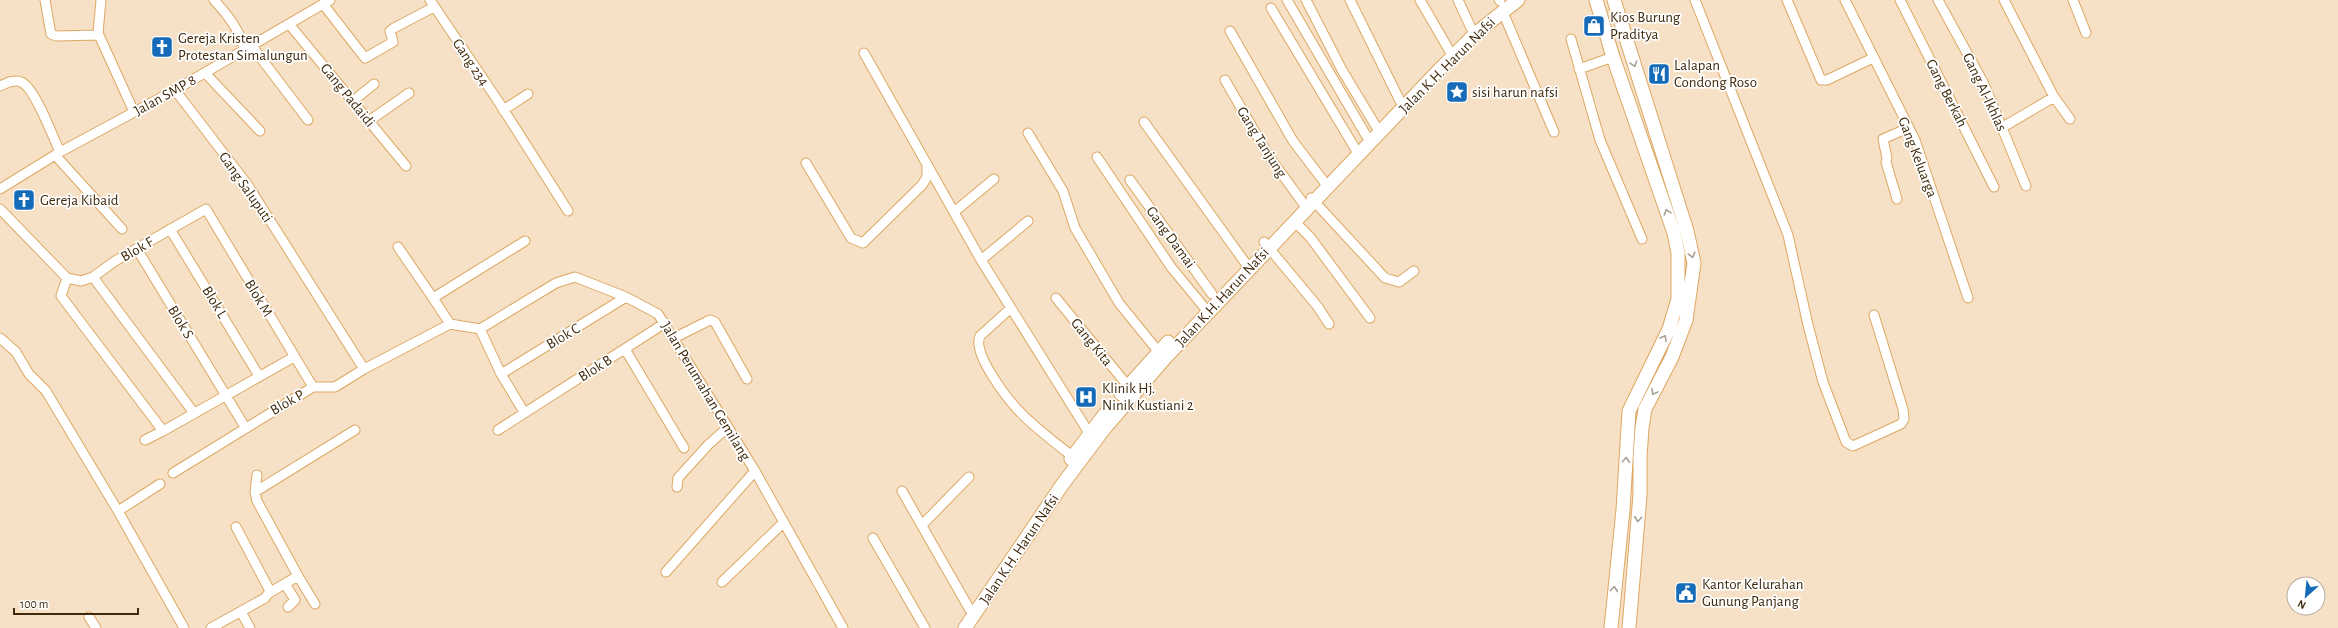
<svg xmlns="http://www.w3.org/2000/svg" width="2338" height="628" font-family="'Alegreya Sans',sans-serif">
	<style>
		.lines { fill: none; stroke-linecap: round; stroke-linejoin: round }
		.minor-casing { stroke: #dda762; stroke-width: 11 }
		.secondary-casing { stroke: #dda762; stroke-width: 15 }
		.minor { stroke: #fff; stroke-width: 9 }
		.secondary { stroke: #fff; stroke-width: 13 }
		.oneway { stroke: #a99f92 }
		.labels { text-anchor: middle; stroke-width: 3.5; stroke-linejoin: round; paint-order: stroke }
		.poi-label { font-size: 15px; fill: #402a0c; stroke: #fff; text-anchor: start }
		.street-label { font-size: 15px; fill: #402a0c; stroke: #fff }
	</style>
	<rect width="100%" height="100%" fill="#f7e1c6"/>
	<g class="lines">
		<g class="minor-casing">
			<path id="minor" d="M 45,0 L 51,34 L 56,36 L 99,35
				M 101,0 L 98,33 L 134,112
				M 214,0 C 227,14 241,31 244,49
				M 430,0 L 500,104 L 568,211
				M 1287,0 L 1367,137
				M 1306,0 L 1342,70 L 1380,133
				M 1350,0 L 1400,101
				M 1420,0 L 1449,50
				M 1458,0 L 1471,28
				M 1499,0 L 1500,1
				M 1695,0 L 1788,235 L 1808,325 L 1823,382 L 1846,442 L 1853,446 L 1901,424 L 1904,419 L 1903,409 L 1874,315
				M 1787,0 L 1821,80 L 1827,80 L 1873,58
				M 1845,0 L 1915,140 L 1968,298
				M 1900,0 L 1994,187
				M 1938,0 L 1984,84 L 2026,186
				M 2073,0 L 2086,33
				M 323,4 L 365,58 L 393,42 L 390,31 L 394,28 L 434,7
				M 1271,8 L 1356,150
				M 1502,10 L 1554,132
				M 289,24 L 406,166
				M 1230,31 L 1293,141 L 1325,183
				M 1571,39 L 1600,140 L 1642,239
				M 251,45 L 308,120
				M 864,53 L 981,260 L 1089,433
				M 1579,69 L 1613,57
				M 205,73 L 260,131
				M 1225,80 L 1270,158 L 1303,203
				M 0,86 C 7,83 14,79 21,82 C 35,87 53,138 60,152
				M 175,90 L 247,184 L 364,369
				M 2054,97 L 2070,119
				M 353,101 L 374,84
				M 503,110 L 528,94
				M 369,121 L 409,93
				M 1144,122 L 1249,268
				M 2003,127 L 2054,97 L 2004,0
				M 1028,133 L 1063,191 L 1075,228 L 1119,303 L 1162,356
				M 55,155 L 122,229
				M 1097,157 L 1171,267 L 1208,312
				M 806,163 L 851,238 L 863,243 L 922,185 L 927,177 L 927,164
				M 1130,180 L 1212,294
				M 0,189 L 60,152 L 175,90 L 330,0
				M 1311,198 L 1385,278 L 1399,282 L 1414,271
				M 1897,199 L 1886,162 L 1887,158 L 1883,139 L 1908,128
				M 0,209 L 67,278 L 61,296 L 163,431 L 294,357
				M 954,212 L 994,179
				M 1294,221 L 1310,237 L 1370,318
				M 170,229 L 259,376
				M 1264,242 L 1318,307 L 1329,324
				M 398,247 L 433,298
				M 137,249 L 245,427
				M 981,260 L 1028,221
				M 93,277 L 194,413
				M 67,278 L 81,281 L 93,277 L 115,261 L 206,209 L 313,387
				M 1056,298 L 1128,386
				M 1011,308 L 980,336 C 972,353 1006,397 1018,410 C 1034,427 1054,442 1072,456
				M 450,324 L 480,329 L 556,283 L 575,277 L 626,297 L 658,314 L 755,471 L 843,628
				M 450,324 L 433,298 L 525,241
				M 480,329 L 501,374 L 524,412
				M 0,338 L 16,352 L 29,374 L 46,391 L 118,511 L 184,628
				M 674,338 L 710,320 L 715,322 L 747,379
				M 625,349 L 684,448
				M 501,374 L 626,297
				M 498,430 L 665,323
				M 145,440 L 163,431
				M 173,473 L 313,387 L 335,387 L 364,369 L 450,324
				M 257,475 L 255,492 L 257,501 L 298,576 L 269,593
				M 677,487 L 678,478 L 708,445 L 727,428
				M 902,491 L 970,610
				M 255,492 L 355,430
				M 118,511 L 160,484
				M 922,525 L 969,477
				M 873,538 L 925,628
				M 666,572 L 755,471
				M 298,576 L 315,604
				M 722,582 L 783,523
				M 285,584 L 295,600 L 288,607
				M 241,612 L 250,628
				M 89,617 L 96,628
				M 211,628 L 265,598 L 270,591 L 236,527"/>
		</g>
		<g class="secondary-casing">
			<path id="secondary" d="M 1596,0 L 1613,57 L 1674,233 L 1678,253 L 1678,299 L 1669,329 L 1629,411 L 1623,510 L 1611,628
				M 1614,0 L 1687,231 L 1694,263 L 1686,320 L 1672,357 L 1645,409 L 1642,428 L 1640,457 L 1640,495 L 1629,628
				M 1121,394 L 1168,342
				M 1071,459 L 1105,414
				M 965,628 L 1062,485 L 1104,429 L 1165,358 L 1442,67 L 1476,33 L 1518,0"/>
		</g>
		<use href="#minor" class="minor"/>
		<use href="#secondary" class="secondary"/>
	</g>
	<defs><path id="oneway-chevron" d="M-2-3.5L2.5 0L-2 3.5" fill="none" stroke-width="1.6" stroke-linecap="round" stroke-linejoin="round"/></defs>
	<g class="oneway">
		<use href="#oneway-chevron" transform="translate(1634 64) rotate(72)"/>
		<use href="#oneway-chevron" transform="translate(1667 212) rotate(-108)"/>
		<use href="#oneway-chevron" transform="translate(1692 255) rotate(75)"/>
		<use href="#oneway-chevron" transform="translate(1664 338) rotate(-61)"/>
		<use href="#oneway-chevron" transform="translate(1654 392) rotate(118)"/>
		<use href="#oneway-chevron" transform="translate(1626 460) rotate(-85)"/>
		<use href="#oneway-chevron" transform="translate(1638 519) rotate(95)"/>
		<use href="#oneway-chevron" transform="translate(1614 589) rotate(-85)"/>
	</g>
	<defs>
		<g id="shop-square" transform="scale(1.15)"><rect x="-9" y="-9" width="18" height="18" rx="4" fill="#166bb9" stroke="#fff"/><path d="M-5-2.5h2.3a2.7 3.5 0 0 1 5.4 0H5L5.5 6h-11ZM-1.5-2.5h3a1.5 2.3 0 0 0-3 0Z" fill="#fff"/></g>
		<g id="church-square" transform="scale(1.15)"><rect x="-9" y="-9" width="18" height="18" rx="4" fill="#166bb9" stroke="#fff"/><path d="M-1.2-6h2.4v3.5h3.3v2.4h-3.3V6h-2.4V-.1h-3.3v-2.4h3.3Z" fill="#fff"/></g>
		<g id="restaurant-square" transform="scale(1.15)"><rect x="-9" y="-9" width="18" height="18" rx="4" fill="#166bb9" stroke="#fff"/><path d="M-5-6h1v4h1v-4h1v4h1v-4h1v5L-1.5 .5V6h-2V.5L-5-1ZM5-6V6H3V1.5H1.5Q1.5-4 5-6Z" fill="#fff"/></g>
		<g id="sight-square" transform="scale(1.15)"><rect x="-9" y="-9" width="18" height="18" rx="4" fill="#166bb9" stroke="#fff"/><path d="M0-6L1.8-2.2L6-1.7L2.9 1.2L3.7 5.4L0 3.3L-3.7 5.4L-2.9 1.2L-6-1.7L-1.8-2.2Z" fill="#fff"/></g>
		<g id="hospital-square" transform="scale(1.15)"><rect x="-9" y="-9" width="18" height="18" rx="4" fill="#166bb9" stroke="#fff"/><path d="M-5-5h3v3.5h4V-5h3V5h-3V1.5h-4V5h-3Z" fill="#fff"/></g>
		<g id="civic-square" transform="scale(1.15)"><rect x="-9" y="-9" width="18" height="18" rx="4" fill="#166bb9" stroke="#fff"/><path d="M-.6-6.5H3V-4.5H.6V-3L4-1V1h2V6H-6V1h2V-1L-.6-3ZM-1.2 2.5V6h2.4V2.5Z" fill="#fff"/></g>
	</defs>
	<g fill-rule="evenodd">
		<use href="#shop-square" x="1594" y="26"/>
		<use href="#church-square" x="162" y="47"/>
		<use href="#restaurant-square" x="1659" y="74"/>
		<use href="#sight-square" x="1457" y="92"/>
		<use href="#church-square" x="24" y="200"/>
		<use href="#hospital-square" x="1086" y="397"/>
		<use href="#civic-square" x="1686" y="593"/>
	</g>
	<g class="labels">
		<g class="poi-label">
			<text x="1610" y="22">Kios Burung<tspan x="1610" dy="17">Praditya</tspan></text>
			<text x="178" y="43">Gereja Kristen<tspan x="178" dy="17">Protestan Simalungun</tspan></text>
			<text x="1674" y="70">Lalapan<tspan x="1674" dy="17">Condong Roso</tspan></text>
			<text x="1472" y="97">sisi harun nafsi</text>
			<text x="40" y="205">Gereja Kibaid</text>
			<text x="1102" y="393">Klinik Hj.<tspan x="1102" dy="17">Ninik Kustiani 2</tspan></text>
			<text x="1702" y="589">Kantor Kelurahan<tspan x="1702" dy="17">Gunung Panjang</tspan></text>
		</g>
		<g class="street-label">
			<text transform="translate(471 62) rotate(56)" y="5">Gang 234</text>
			<text transform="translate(1447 65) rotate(-45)" y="5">Jalan K.H. Harun Nafsi</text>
			<text transform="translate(1985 92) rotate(65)" y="5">Gang Al-Ikhlas</text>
			<text transform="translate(1947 93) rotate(63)" y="5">Gang Berkah</text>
			<text transform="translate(165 95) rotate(-29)" y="5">Jalan SMP 8</text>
			<text transform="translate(348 95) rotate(51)" y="5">Gang Padaidi</text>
			<text transform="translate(1262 142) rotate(58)" y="5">Gang Tanjung</text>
			<text transform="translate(1918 157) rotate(69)" y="5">Gang Keluarga</text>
			<text transform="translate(246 187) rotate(55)" y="5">Gang Saluputi</text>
			<text transform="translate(1171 237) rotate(54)" y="5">Gang Damai</text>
			<text transform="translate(137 249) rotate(-30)" y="5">Blok F</text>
			<text transform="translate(1222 297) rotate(-47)" y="5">Jalan K.H. Harun Nafsi</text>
			<text transform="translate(259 298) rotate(59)" y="5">Blok M</text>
			<text transform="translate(215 302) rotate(59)" y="5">Blok L</text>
			<text transform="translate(181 322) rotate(59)" y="5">Blok S</text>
			<text transform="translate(563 336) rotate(-31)" y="5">Blok C</text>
			<text transform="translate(1092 342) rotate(51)" y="5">Gang Kita</text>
			<text transform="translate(595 368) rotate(-32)" y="5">Blok B</text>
			<text transform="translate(706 391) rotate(59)" y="5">Jalan Perumahan Gemilang</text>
			<text transform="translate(287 402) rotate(-30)" y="5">Blok P</text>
			<text transform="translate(1019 549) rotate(-56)" y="5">Jalan K.H. Harun Nafsi</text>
		</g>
	</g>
	<g transform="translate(2306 596) rotate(207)"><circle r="19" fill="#ffffff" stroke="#b3aa9e"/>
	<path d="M0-3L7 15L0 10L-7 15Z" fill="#166bb9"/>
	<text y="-6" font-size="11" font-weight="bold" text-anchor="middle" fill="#402a0c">N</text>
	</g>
	<path d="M14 608v6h124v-6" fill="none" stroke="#402a0c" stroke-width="2"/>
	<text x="20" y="608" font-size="12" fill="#402a0c" stroke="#ffffff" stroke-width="3" paint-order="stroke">100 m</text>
</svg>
